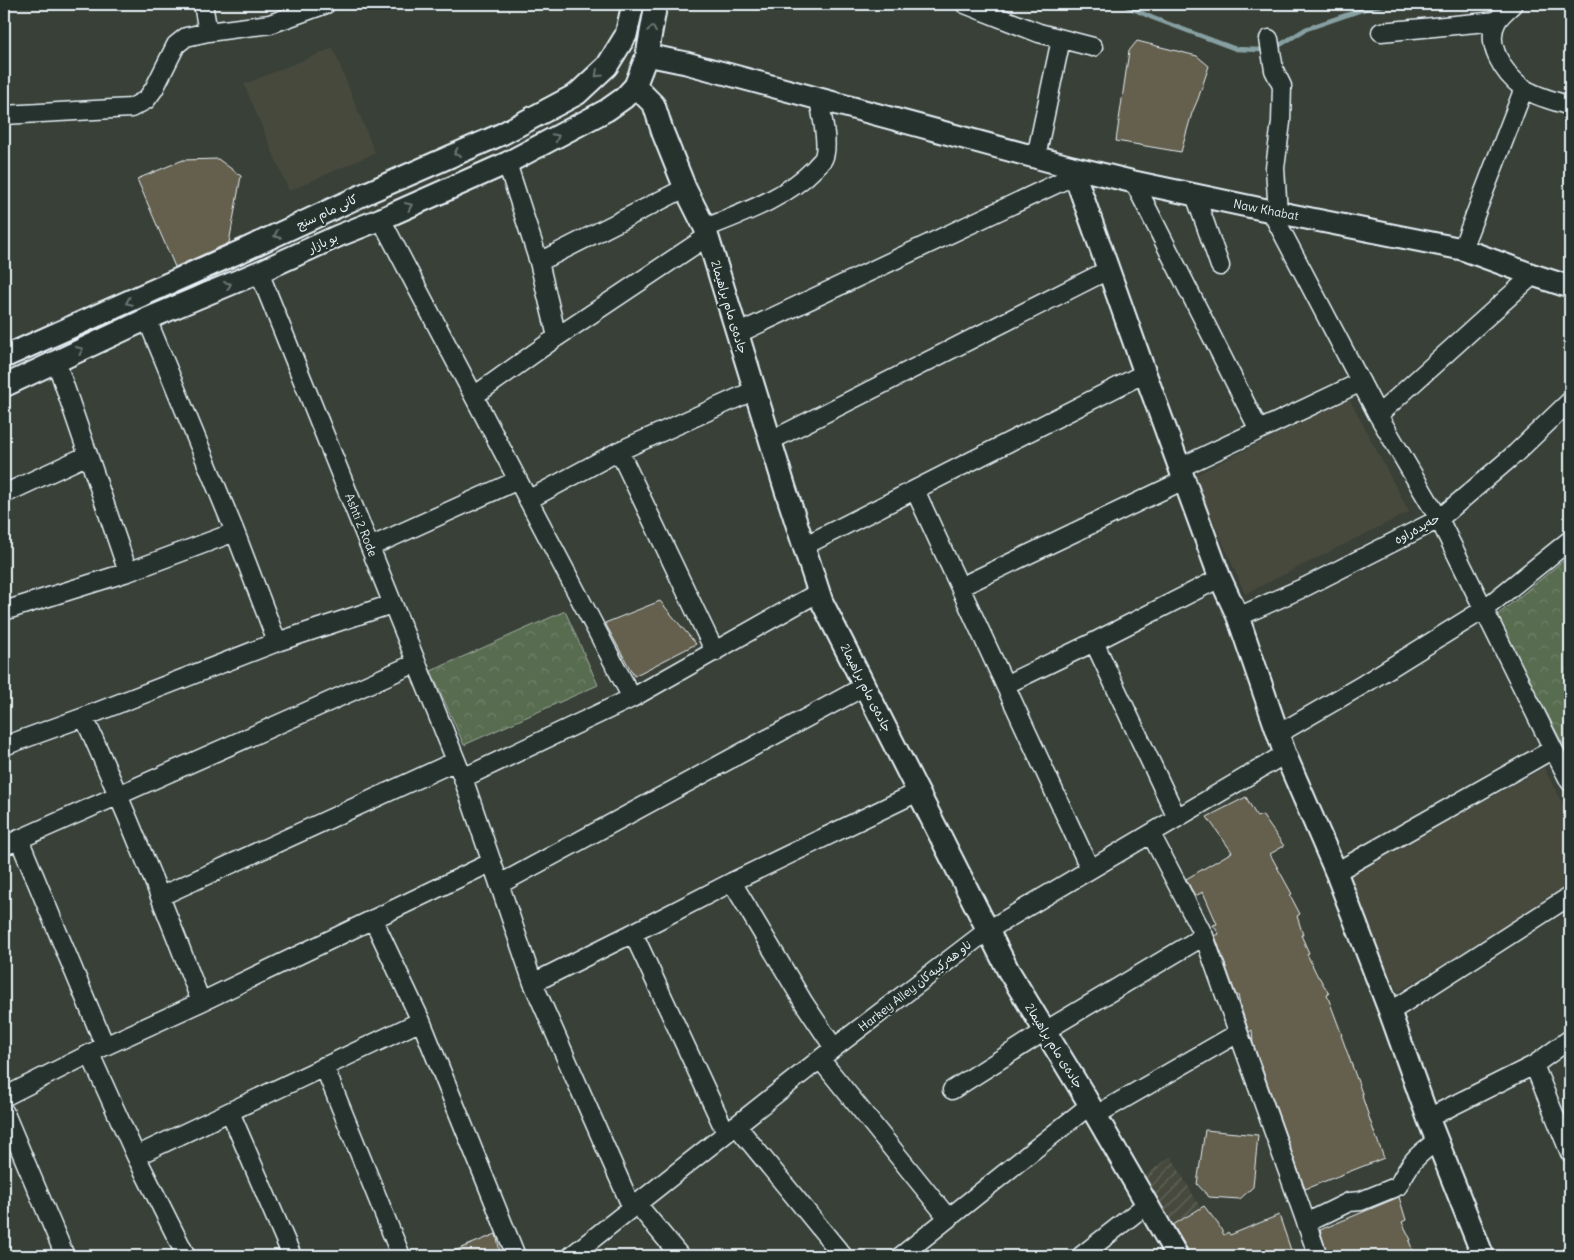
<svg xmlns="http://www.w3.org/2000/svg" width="1574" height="1260" font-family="Delius,'Playpen Sans Arabic',sans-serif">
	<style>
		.built { fill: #464a3e }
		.industrial { fill: url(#industrial-furrows) }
		.park { fill: url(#park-crowns); stroke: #a0aea4 }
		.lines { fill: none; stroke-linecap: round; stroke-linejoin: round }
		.stream { stroke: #87a0a3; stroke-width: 4.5 }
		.building { fill: #65604e; stroke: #e8f1f8 }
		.minor-casing { stroke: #e8f1f8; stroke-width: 21 }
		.tertiary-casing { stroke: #e8f1f8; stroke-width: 25 }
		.minor { stroke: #26332d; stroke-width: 18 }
		.tertiary { stroke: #26332d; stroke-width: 21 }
		.oneway { stroke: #6a7674 }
		.labels { text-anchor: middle; stroke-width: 4.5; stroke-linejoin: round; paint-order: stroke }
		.street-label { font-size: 12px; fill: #e8f1f8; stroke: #26332d }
	</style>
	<defs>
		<pattern id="industrial-furrows" width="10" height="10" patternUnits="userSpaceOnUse" patternTransform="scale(1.25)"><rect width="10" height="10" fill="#464a3e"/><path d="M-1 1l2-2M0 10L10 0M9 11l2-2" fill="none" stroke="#61655b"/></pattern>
		<pattern id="park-crowns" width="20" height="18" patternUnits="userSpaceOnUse" patternTransform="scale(1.25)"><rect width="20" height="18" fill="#586c50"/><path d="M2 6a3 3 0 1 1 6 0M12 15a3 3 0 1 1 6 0" fill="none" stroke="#70816a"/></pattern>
	</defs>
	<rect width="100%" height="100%" fill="#394037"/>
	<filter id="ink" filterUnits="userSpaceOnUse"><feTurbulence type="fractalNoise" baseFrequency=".02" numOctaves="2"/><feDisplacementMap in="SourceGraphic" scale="10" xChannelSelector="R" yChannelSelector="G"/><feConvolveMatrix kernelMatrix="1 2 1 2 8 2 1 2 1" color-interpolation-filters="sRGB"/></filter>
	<g filter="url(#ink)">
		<path class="built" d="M 333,48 L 375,153 L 289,191 L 244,84 Z
			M 1349,398 L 1409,512 L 1245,594 L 1194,476 Z
			M 1544,768 L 1570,818 L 1570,887 L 1398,992 L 1345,877 Z"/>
		<path class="industrial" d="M 1171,1156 L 1200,1207 L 1168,1228 L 1135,1183 Z"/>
		<path class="park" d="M 1570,555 L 1570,758 L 1496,616 Z
			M 565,611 L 598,685 L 464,745 L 431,671 Z"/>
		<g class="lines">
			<path class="stream" d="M 1122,4 L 1153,18 L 1236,49 L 1261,50
				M 1275,48 L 1306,29 L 1364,9 L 1386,4"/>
		</g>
		<path class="building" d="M 1137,41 L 1197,56 L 1209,66 L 1198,99 L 1192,113 L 1181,152 L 1116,141 L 1129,51 Z
			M 218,159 L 241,176 L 229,243 L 175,267 L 137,179 L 183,160 Z
			M 660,601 L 696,644 L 634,676 L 605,623 Z
			M 1246,797 L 1257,817 L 1262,815 L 1284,846 L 1270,854 L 1292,894 L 1290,895 L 1300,914 L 1297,916 L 1303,935 L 1301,935 L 1309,953 L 1307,954 L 1318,977 L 1319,977 L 1329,994 L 1327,995 L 1342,1035 L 1341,1035 L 1363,1096 L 1362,1096 L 1372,1126 L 1384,1158 L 1305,1189 L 1253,1043 L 1252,1030 L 1249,1032 L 1240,1005 L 1238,995 L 1236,995 L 1215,936 L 1219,934 L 1213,925 L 1217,924 L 1203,892 L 1195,896 L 1186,879 L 1232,852 L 1207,817 Z
			M 1205,1130 L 1258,1135 L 1253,1187 L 1240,1199 L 1209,1197 L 1197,1184 Z
			M 1399,1197 L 1406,1220 L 1402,1222 L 1411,1240 L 1409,1241 L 1415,1256 L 1328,1256 L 1320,1230 Z
			M 1204,1206 L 1218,1224 L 1224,1235 L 1228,1232 L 1230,1235 L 1279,1215 L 1293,1256 L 1189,1256 L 1188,1250 L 1173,1225 Z
			M 496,1234 L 501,1256 L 442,1256 Z"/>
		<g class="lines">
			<g class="minor-casing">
				<path id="minor" d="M 203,4 L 208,32
					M 965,4 L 1039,33 L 1093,47
					M 1513,4 C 1508,9 1501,14 1497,21 C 1484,44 1504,74 1523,88 C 1536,97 1555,101 1570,106
					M 1381,32 L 1497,21
					M 1269,39 L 1274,70 L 1282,86 L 1281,122 L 1275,168 L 1278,213
					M 4,115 L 131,108 L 146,100 L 154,89 L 176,45 L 186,37 L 208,32 L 270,24 L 326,4
					M 1036,157 L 1061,39
					M 507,163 L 539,262 L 557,337
					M 1134,182 L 1259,430
					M 1195,195 L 1220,266
					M 1271,211 L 1378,415 L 1439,519 L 1553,749 L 1570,782
					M 381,219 L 632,698
					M 705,228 C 743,213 786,198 815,168 C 817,165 821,162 823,159 C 830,146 821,113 819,99
					M 1462,249 L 1524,88
					M 539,262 L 685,188
					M 259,272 L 463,778 L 533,983 L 632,1208
					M 147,319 L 235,532 L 277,642
					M 737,334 L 1075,175
					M 56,361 L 128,572
					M 474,396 L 557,337 L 708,236
					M 1378,415 L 1533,275
					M 770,441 L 1108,270
					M 619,451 L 715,652
					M 1179,468 L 1361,382
					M 915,490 L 1090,869
					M 4,494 L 88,455
					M 528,500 L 619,451 L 755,390
					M 804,546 L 1145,373
					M 370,547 L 518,480
					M 960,587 L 1184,480
					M 4,611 L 128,572 L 235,532
					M 1238,617 L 1305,587 L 1439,519 L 1516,453 L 1570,401
					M 1094,642 L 1177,818
					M 1005,685 L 1094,642 L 1220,578
					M 84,717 C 126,811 165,906 201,1002
					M 1278,734 L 1364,684 L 1483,610 L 1570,540
					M 4,746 L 84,717 L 277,642 L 392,604
					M 463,778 L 632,698 L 819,592
					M 1151,834 L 1204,936
					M 19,839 L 105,1046
					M 4,846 L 416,663
					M 1336,872 L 1553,749
					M 732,882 L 804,1003 L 834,1048
					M 500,884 L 865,686
					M 161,896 L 456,761
					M 373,919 L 421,1021 L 516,1256
					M 633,933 L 726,1133
					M 533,983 L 633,933 L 732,882 L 918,792
					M 1390,1012 L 1570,896
					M 90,1054 L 136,1156 L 186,1256
					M 820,1059 L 948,1218
					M 1534,1065 L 1570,1153
					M 324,1066 L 401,1256
					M 952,1090 L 1045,1031 L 1204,936 L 1318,1256
					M 4,1097 L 105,1046 L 201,1002 L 492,862
					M 4,1111 L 65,1256
					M 230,1112 L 292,1256
					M 1096,1115 L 1238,1033
					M 1428,1118 L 1534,1065 L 1570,1039
					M 736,1125 L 843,1256
					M 136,1156 L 421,1021
					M 637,1204 L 680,1256
					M 1306,1223 L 1349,1202 L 1361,1201 L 1398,1186 C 1410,1163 1415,1156 1437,1141
					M 571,1256 L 834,1048 L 988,930 L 1285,754
					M 901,1256 L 1090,1105
					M 1081,1256 L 1147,1204"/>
			</g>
			<g class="tertiary-casing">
				<path id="tertiary" d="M 647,55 L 686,63 L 1072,167 L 1134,182 L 1271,211 L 1462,249 L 1533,275 L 1570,287
					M 635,86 L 654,105 L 663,133 L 685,188 L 705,228 L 785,488 L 822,602 L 1008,970 L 1084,1095 L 1177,1256
					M 1072,167 L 1145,373 L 1220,578 L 1238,617 L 1285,754 L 1336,872 L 1390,1012 L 1428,1118 L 1483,1256
					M 4,357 L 246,249 L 369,192 L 502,134 L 577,94 L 607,66 L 626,35 L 633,4
					M 4,386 L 147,319 L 259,272 L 338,236 L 381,219 L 507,163 L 607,110 L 624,98 L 635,86 L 647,55 L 656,4"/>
			</g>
			<use href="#minor" class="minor"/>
			<use href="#tertiary" class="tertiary"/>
		</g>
		<defs><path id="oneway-chevron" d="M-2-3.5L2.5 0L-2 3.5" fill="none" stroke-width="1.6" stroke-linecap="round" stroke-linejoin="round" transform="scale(1.25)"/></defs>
		<g class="oneway">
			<use href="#oneway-chevron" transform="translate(652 29) rotate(-81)"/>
			<use href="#oneway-chevron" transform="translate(598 74) rotate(137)"/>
			<use href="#oneway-chevron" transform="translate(556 137) rotate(-28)"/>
			<use href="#oneway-chevron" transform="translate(457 153) rotate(156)"/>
			<use href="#oneway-chevron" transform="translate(409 206) rotate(-24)"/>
			<use href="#oneway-chevron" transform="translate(277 235) rotate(155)"/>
			<use href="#oneway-chevron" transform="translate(228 285) rotate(-23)"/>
			<use href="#oneway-chevron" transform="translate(129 302) rotate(156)"/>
			<use href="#oneway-chevron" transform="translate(80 350) rotate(-25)"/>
		</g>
	</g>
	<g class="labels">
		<g class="street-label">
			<text transform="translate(1266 210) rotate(11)" y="4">Naw Khabat</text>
			<text transform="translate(327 212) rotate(-25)" y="4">کانی مام سنج</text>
			<text transform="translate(323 243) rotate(-24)" y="4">بو بازار</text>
			<text transform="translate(729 307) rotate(73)" y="4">جادەی مام براهیما2</text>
			<text transform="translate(361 525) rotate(68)" y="4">Ashti 2 Rode</text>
			<text transform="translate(1417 529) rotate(-28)" y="4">حەیدەراوە</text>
			<text transform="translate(866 688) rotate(63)" y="4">جادەی مام براهیما2</text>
			<text transform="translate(915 986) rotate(-38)" y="4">Harkey Alley ناو هەركييەكان</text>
			<text transform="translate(1054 1046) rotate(58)" y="4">جادەی مام براهیما2</text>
		</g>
	</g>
	<rect width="1574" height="1260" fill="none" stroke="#26332d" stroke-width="20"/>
	<rect x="10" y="10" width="1554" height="1240" fill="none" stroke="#e8f1f8" stroke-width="2" filter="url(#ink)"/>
</svg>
